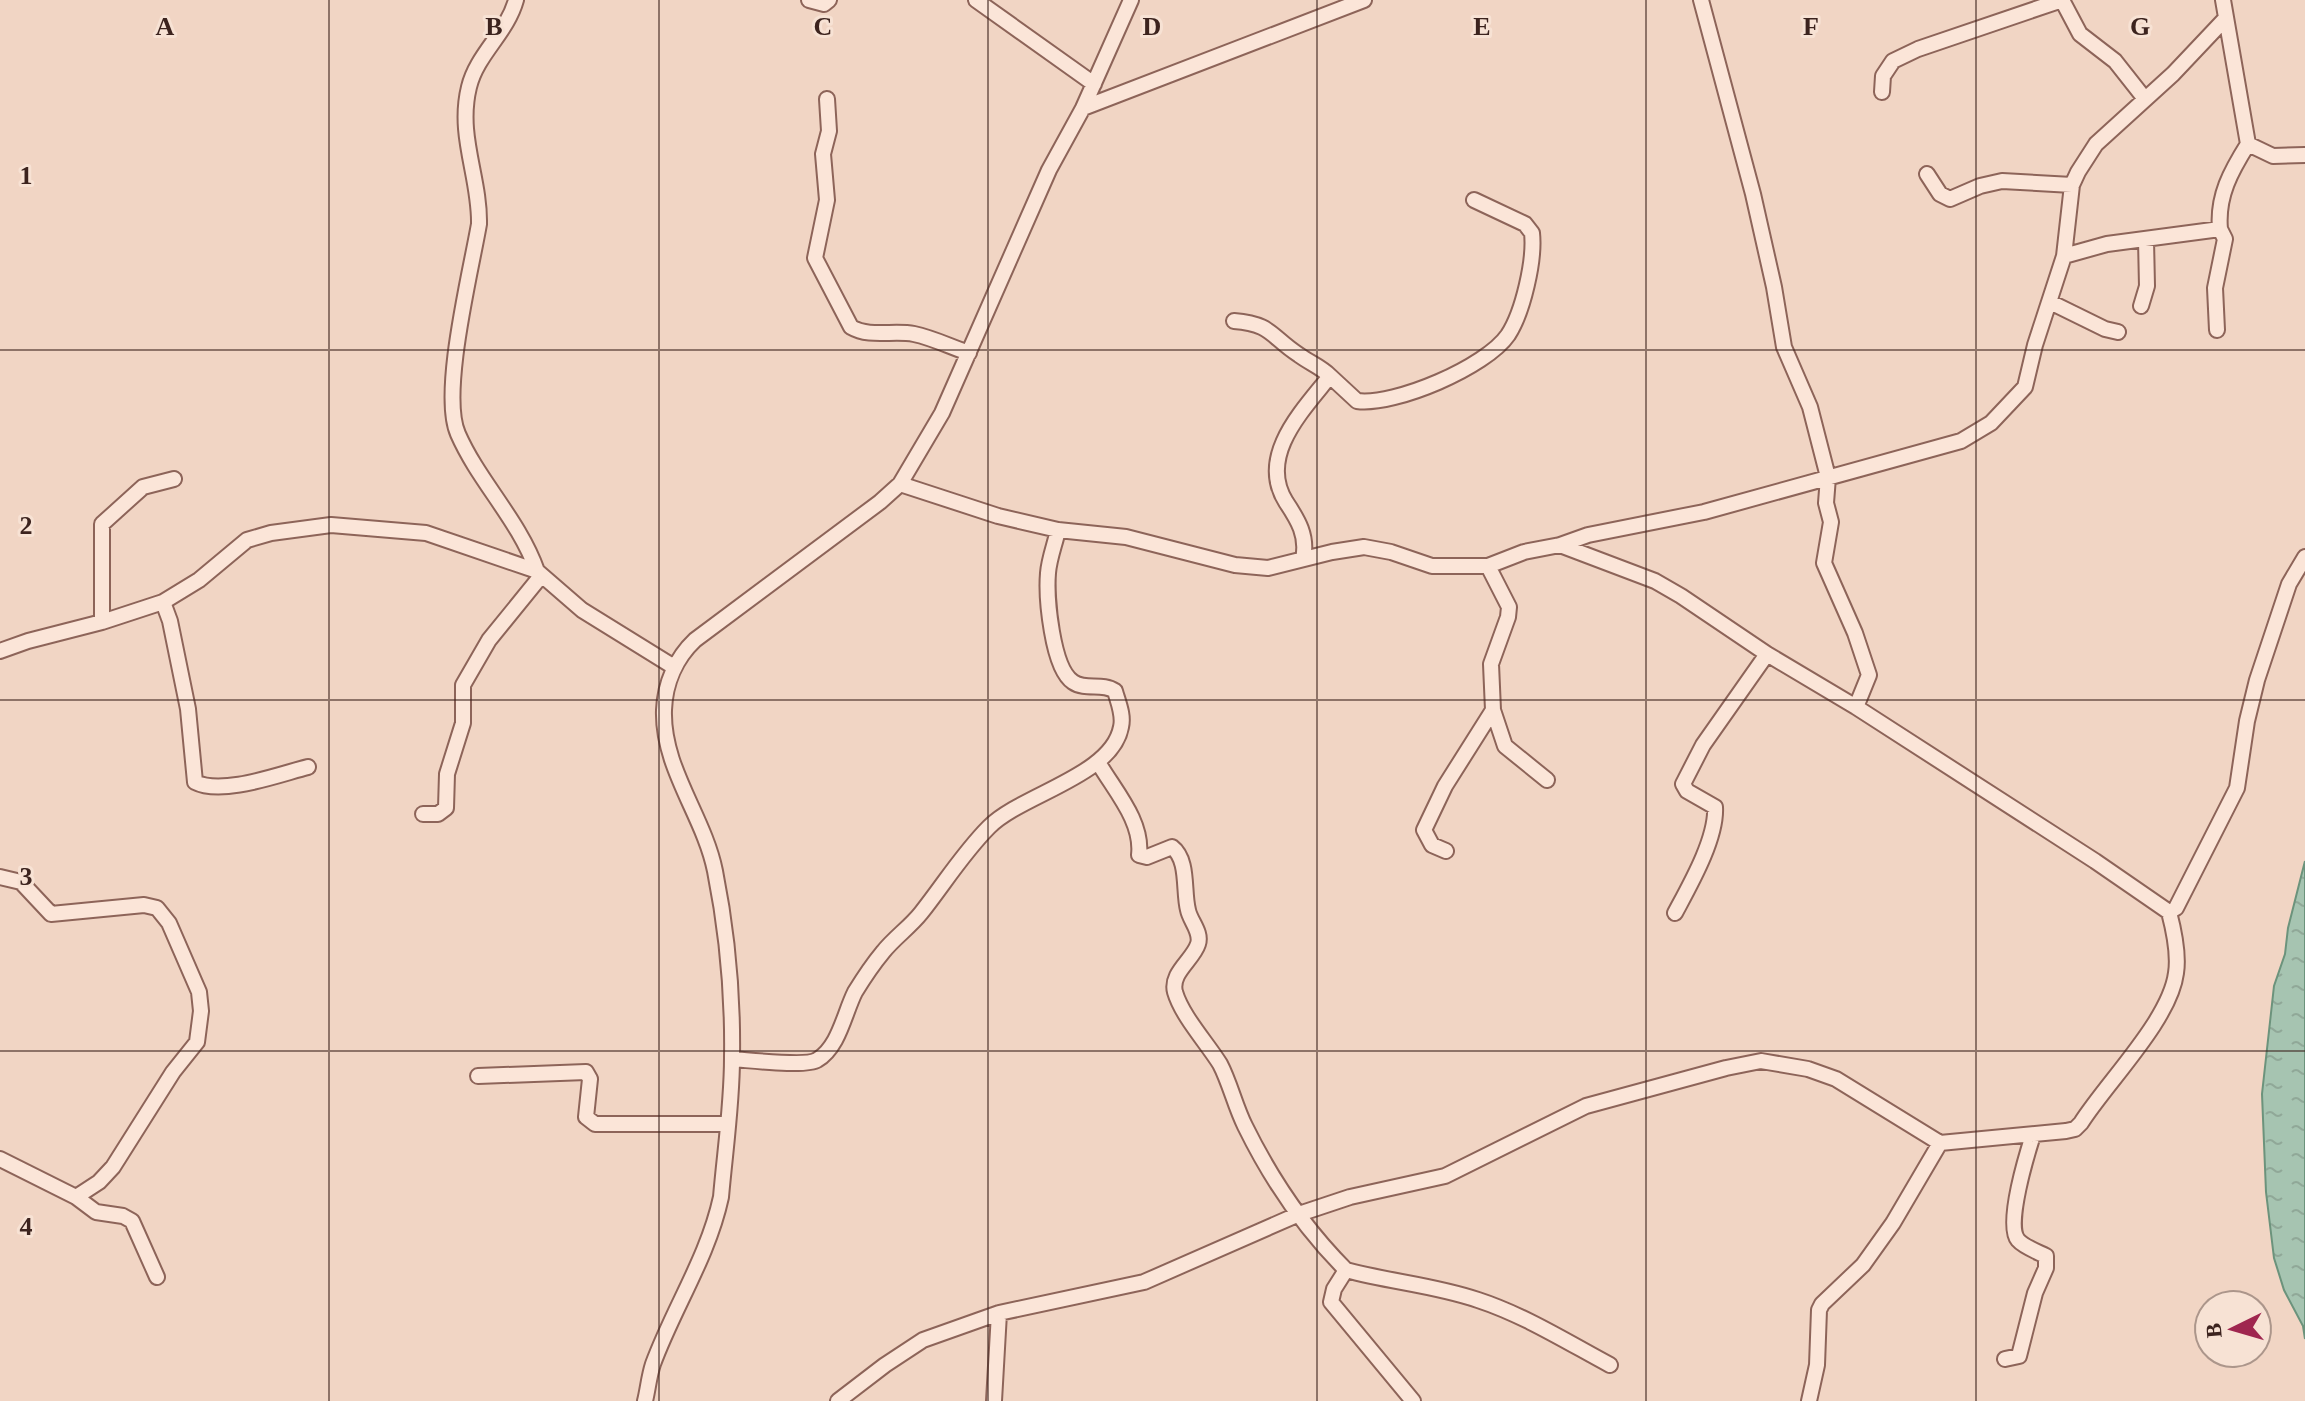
<svg xmlns="http://www.w3.org/2000/svg" width="2305" height="1401" font-family="'Times New Roman',serif">
	<style>
		.water { fill: url(#water-ripples); stroke: #6c937c; stroke-width: 2 }
		.lines { fill: none; stroke-linecap: round; stroke-linejoin: round }
		.minor-casing { stroke: #8d6459; stroke-width: 18 }
		.minor { stroke: #fbe5d8; stroke-width: 14 }
		.grid { fill: none; stroke: #3c231e; stroke-width: 2; stroke-opacity: 0.55 }
		.grid-label { font-size: 26px; text-anchor: middle; font-weight: bold; fill: #3c231e; stroke: #f7e2d4; stroke-width: 6; stroke-linejoin: round; paint-order: stroke }
	</style>
	<defs>
		<pattern id="water-ripples" width="26" height="14" patternUnits="userSpaceOnUse" patternTransform="scale(2)"><rect width="26" height="14" fill="#a6c4b1"/><path d="M2 4q2-2 4 0t4 0M15 11q2-2 4 0t4 0" fill="none" stroke="#90a898"/></pattern>
	</defs>
	<rect width="100%" height="100%" fill="#f1d5c4"/>
	<path class="water" d="M 2305,861 L 2305,1339 L 2303,1326 L 2284,1290 L 2274,1258 L 2266,1192 L 2262,1094 L 2274,986 L 2285,954 L 2288,928 Z"/>
	<g class="lines">
		<g class="minor-casing">
			<path id="minor" d="M 516,0 C 507,33 477,54 469,87 C 457,136 480,177 479,224 C 471,271 440,394 458,434 C 479,482 519,520 537,571
				M 809,0 L 824,4 L 829,0
				M 976,0 L 1094,84
				M 1701,0 L 1753,194 L 1774,287 L 1784,347 L 1810,407 L 1828,477 L 1826,503 L 1831,522 L 1824,563 L 1855,633 L 1869,675 L 1856,707
				M 2062,0 L 2080,34 L 2115,61 L 2145,99
				M 2223,0 L 2248,144 L 2273,156 L 2305,155
				M 1882,92 L 1883,76 L 1893,61 L 1918,49 L 2062,0
				M 827,99 L 829,131 L 823,154 L 827,200 L 815,258 L 851,327 C 870,338 893,330 914,334 C 933,338 951,347 969,353
				M 1083,108 L 1364,0
				M 1927,174 L 1940,194 L 1950,199 L 1980,186 L 2002,181 L 2072,185
				M 2064,256 L 2107,244 L 2220,229 C 2217,196 2231,171 2248,144
				M 2050,302 L 2105,329 L 2118,332
				M 2141,306 L 2147,286 L 2146,240
				M 1234,321 C 1272,324 1270,336 1299,355 C 1310,363 1321,367 1330,376 C 1303,410 1257,456 1286,502 C 1298,520 1308,536 1303,559
				M 2217,330 L 2215,288 L 2225,239 L 2220,229
				M 1330,376 L 1357,401 C 1395,406 1486,367 1508,335 C 1523,312 1535,260 1532,233 L 1525,224 L 1474,200
				M 900,484 L 998,516 L 1058,530 L 1126,537 L 1235,565 L 1268,568 L 1332,552 L 1364,547 L 1391,552 L 1432,566 L 1488,566 L 1524,552 L 1560,545 L 1588,535 L 1704,512 L 1961,441 L 1991,423 L 2025,387 L 2035,345 L 2064,256 L 2072,185 L 2078,172 L 2096,144 L 2173,74 L 2225,19
				M 163,602 L 170,621 L 188,709 L 195,782 C 222,796 280,774 308,767
				M 102,622 L 102,524 L 143,487 L 174,479
				M 0,651 L 28,641 L 102,622 L 163,602 L 199,580 L 247,540 L 271,533 L 331,525 L 426,533 L 537,571 L 582,610 L 674,667
				M 1493,710 L 1505,746 L 1547,780
				M 1098,762 C 1114,790 1143,821 1139,855 L 1147,857 L 1172,847 C 1189,860 1183,891 1188,910 C 1190,921 1202,932 1198,944 C 1193,960 1170,973 1175,992 C 1182,1016 1207,1043 1220,1064 C 1230,1083 1235,1106 1245,1126 C 1271,1179 1304,1228 1346,1270 L 1334,1289 L 1331,1302 L 1413,1401
				M 423,814 L 438,814 L 446,808 L 447,774 L 463,723 L 463,685 L 489,640 L 541,576
				M 1446,851 L 1432,845 L 1424,830 L 1445,786 L 1493,710 L 1491,664 L 1508,617 L 1509,607 L 1488,566
				M 0,877 L 21,882 L 51,914 L 144,905 L 157,908 L 169,923 L 199,992 L 201,1011 L 197,1042 L 173,1072 L 113,1167 L 99,1182 L 76,1197 L 0,1159
				M 2169,912 L 2176,908 L 2237,788 L 2247,721 L 2257,680 L 2289,584 L 2305,557
				M 1675,913 C 1690,885 1717,838 1715,807 L 1687,791 L 1683,784 L 1703,745 L 1767,654
				M 732,1059 C 749,1060 806,1067 817,1060 C 839,1047 844,1014 855,992 C 863,979 873,964 883,952 C 894,938 910,927 921,913 C 944,884 963,853 989,827 C 1022,794 1112,776 1121,727 C 1124,715 1118,702 1115,691 C 1102,682 1086,691 1073,682 C 1052,668 1046,597 1048,573 C 1049,559 1055,544 1058,530
				M 478,1076 L 586,1072 L 590,1079 L 586,1117 L 595,1124 L 728,1124
				M 76,1197 L 96,1212 L 123,1216 L 132,1221 L 157,1277
				M 1346,1270 C 1390,1282 1434,1285 1478,1300 C 1524,1315 1567,1342 1610,1365
				M 2005,1359 L 2019,1356 L 2035,1293 L 2046,1268 L 2046,1256 C 2038,1252 2024,1247 2018,1240 C 2005,1225 2027,1154 2033,1135
				M 645,1401 C 648,1389 649,1376 653,1364 C 674,1307 708,1257 721,1197 C 725,1151 732,1104 732,1058 C 733,996 727,931 715,871 C 704,816 662,768 664,710 C 665,683 676,658 695,640 L 880,502 L 900,484 L 942,413 L 1049,170 L 1083,108 L 1131,0
				M 838,1401 L 885,1365 L 923,1340 L 999,1313 L 1144,1282 L 1299,1214 L 1350,1197 L 1445,1176 L 1586,1106 L 1726,1068 L 1761,1061 L 1808,1069 L 1836,1079 L 1940,1143 L 2066,1131 L 2075,1129 L 2081,1123 C 2107,1082 2170,1020 2176,973 C 2179,954 2174,931 2169,912 L 2095,861 L 1856,707 L 1767,654 L 1681,596 L 1655,581 L 1560,545
				M 994,1401 L 999,1313
				M 1809,1401 L 1817,1365 L 1819,1310 L 1822,1304 L 1863,1265 L 1893,1223 L 1940,1143"/>
		</g>
		<use href="#minor" class="minor"/>
	</g>
	<path class="grid" d="M 329,0 L 329,1401M 659,0 L 659,1401M 988,0 L 988,1401M 1317,0 L 1317,1401M 1646,0 L 1646,1401M 1976,0 L 1976,1401M 0,350 L 2305,350M 0,700 L 2305,700M 0,1051 L 2305,1051"/>
	<g class="grid-label">
		<text x="165" y="35">A</text>
		<text x="494" y="35">B</text>
		<text x="823" y="35">C</text>
		<text x="1152" y="35">D</text>
		<text x="1482" y="35">E</text>
		<text x="1811" y="35">F</text>
		<text x="2140" y="35">G</text>
		<text x="26" y="184">1</text>
		<text x="26" y="534">2</text>
		<text x="26" y="885">3</text>
		<text x="26" y="1235">4</text>
	</g>
	<g transform="translate(2233 1329) rotate(265)"><circle r="38" fill="#f7e2d4" stroke="#ac968b" stroke-width="2"/>
	<path d="M0-6L14 30L0 20L-14 30Z" fill="#9f264f"/>
	<text y="-12" font-size="22" font-weight="bold" text-anchor="middle" fill="#3c231e">B</text>
	</g>
</svg>
